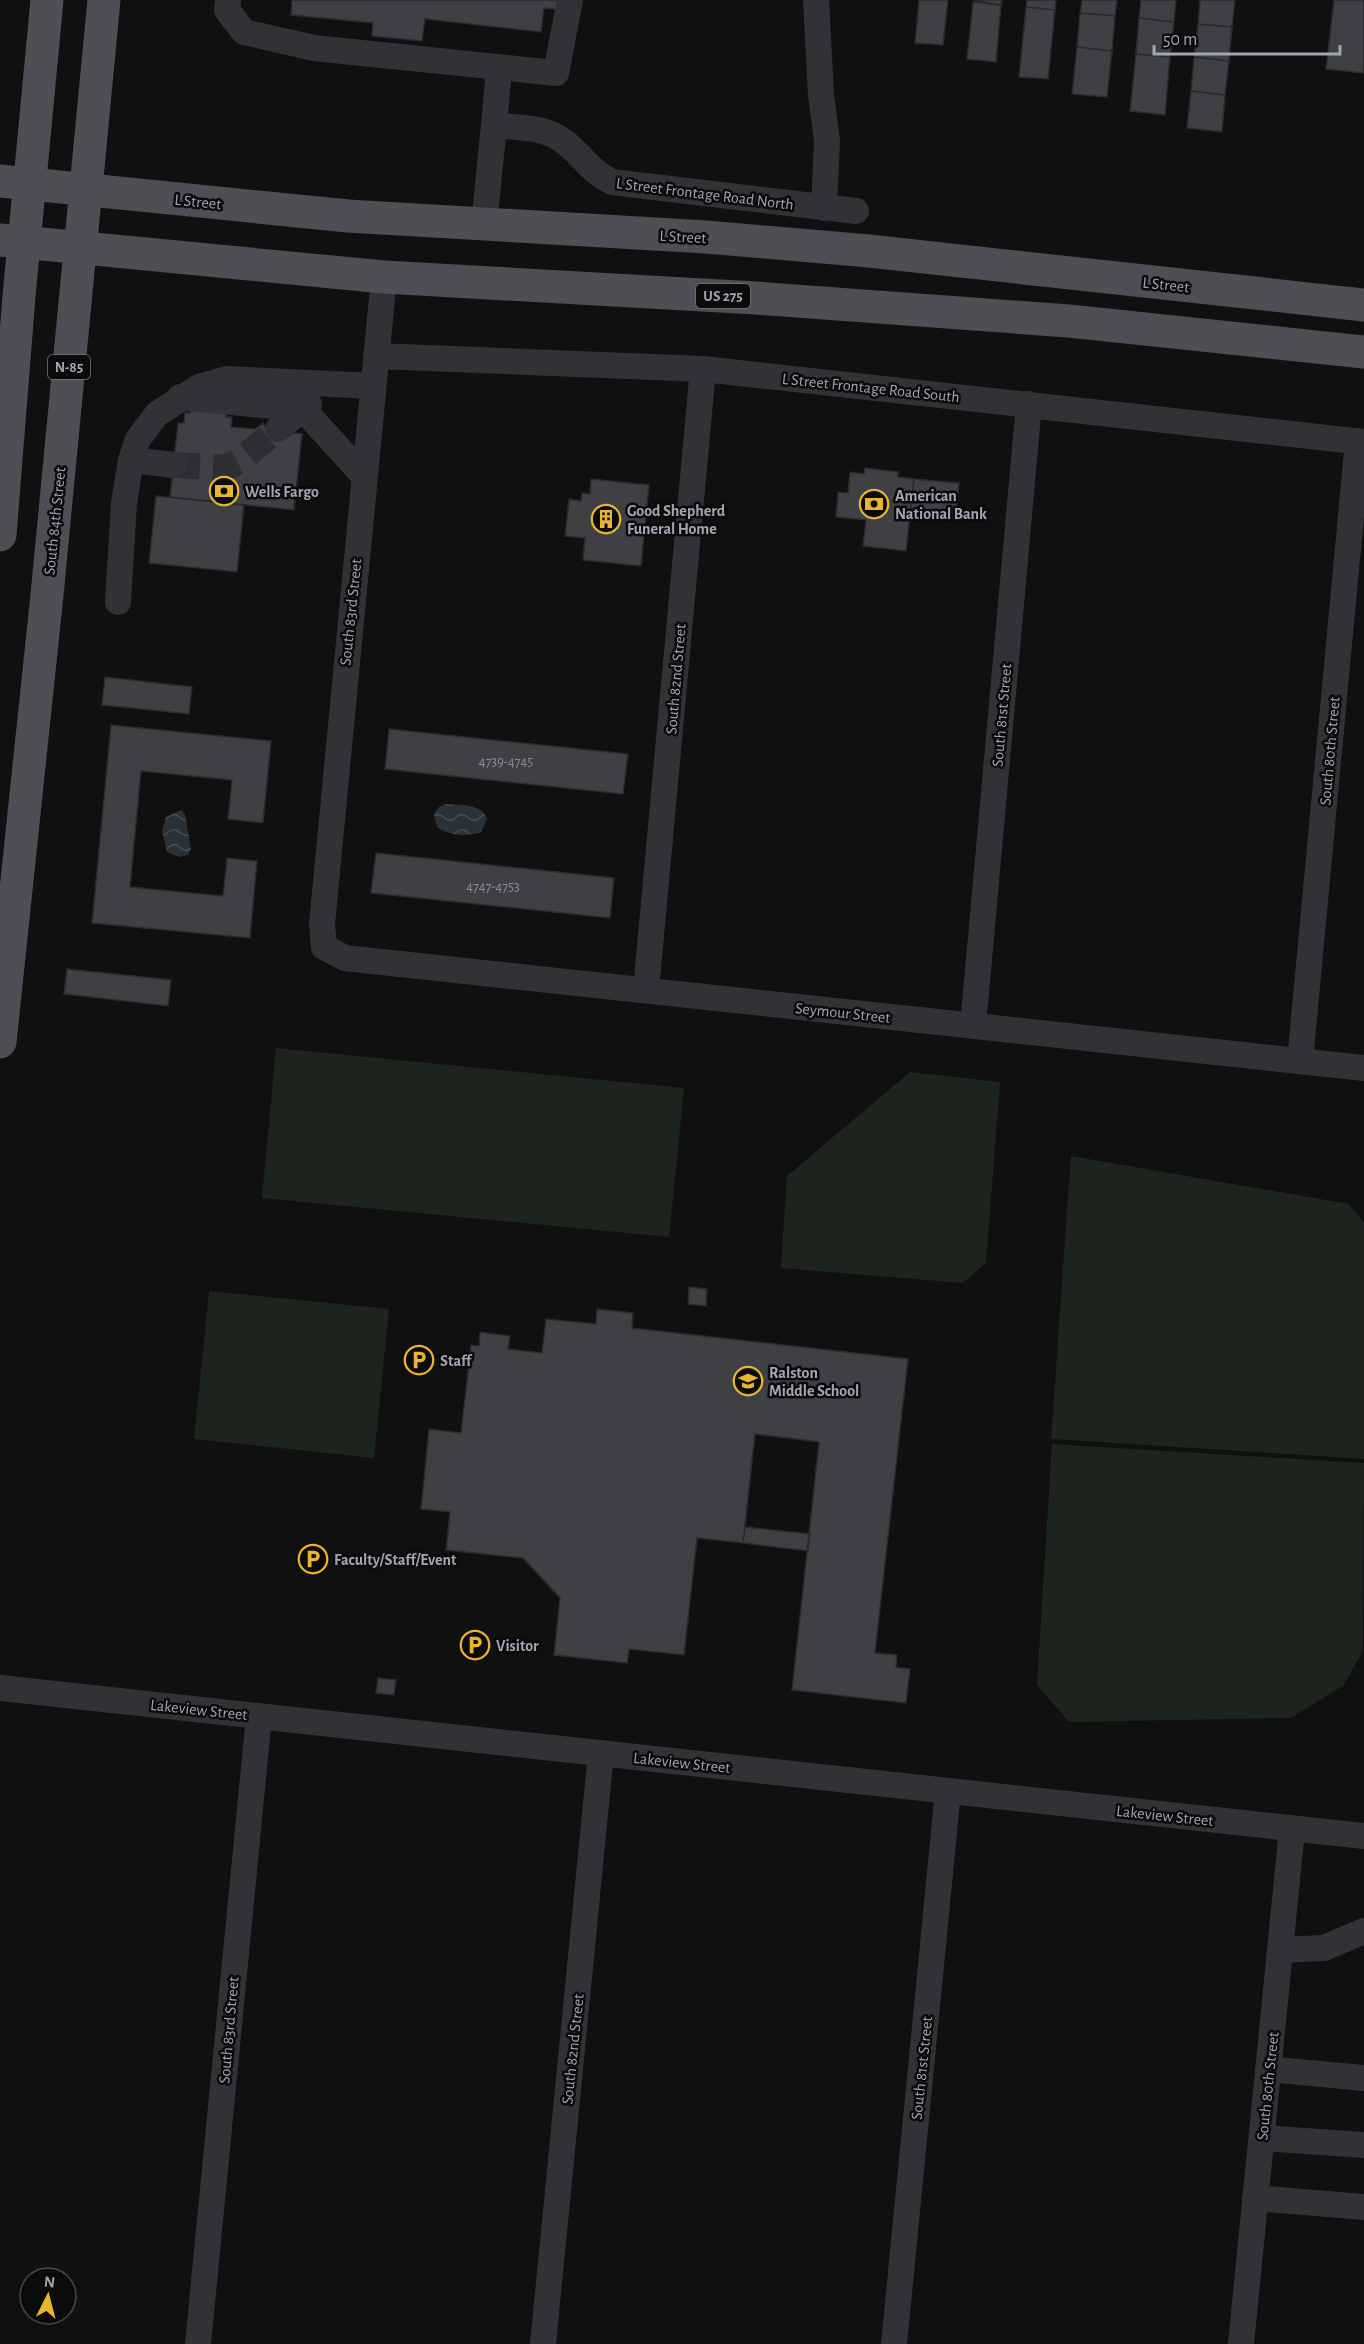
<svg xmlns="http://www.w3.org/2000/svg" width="1364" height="2344" font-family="'Alegreya Sans',sans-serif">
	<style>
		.garden { fill: #1d241e }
		.water { fill: url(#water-waves) }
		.building { fill: #3f4044; stroke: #2a2a2d; stroke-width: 1.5 }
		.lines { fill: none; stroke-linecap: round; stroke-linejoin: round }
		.minor-tunnel { stroke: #2d2e31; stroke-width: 26; stroke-dasharray: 26 13; stroke-linecap: butt }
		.minor { stroke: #313236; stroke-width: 26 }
		.major { stroke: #4d4f55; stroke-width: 33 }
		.labels { text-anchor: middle; stroke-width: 5; stroke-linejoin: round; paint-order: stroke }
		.number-label { font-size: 14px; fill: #898c96 }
		.shield { fill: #0b0b0c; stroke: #757880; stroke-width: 1.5 }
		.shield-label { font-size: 15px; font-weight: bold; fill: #a2a6b2 }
		.street-label { font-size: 16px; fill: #a2a6b2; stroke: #0b0b0c }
		.poi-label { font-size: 16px; font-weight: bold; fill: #a2a6b2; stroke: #0b0b0c; text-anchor: start }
	</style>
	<defs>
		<pattern id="water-waves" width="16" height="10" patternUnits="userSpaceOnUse" patternTransform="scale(1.5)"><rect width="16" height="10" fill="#2a3239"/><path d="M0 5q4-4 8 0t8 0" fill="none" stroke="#464d53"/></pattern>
	</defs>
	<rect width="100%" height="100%" fill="#101011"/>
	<path class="garden" d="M 276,1048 L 684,1088 L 669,1237 L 262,1198 Z
		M 910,1072 L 1000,1082 L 986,1263 L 963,1283 L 781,1268 L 787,1176 Z
		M 1071,1156 L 1349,1204 L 1364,1223 L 1364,1459 L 1051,1439 Z
		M 209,1291 L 389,1309 L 374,1458 L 194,1439 Z
		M 1052,1444 L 1364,1463 L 1363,1650 L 1344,1685 L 1291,1718 L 1069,1722 L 1037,1685 Z"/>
	<path class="water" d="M 445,804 C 459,805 482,803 487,819 L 481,832 C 468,837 449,836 437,827 L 434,814 L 439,807 Z
		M 181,810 L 185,814 L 191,849 L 188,855 L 179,857 L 167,852 L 162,831 L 166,817 Z"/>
	<path class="building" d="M 292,0 L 562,0 L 561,10 L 544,8 L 541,32 L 425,19 L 422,41 L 372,36 L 373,23 L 291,15 Z
		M 919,0 L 948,0 L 943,45 L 915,43 Z
		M 973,0 L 1002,0 L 1001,5 Z
		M 1027,0 L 1056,0 L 1055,10 L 1026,7 Z
		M 1082,0 L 1117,0 L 1115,16 L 1080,13 Z
		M 1141,0 L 1176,0 L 1174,22 L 1139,18 Z
		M 1200,0 L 1235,0 L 1232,27 L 1198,24 Z
		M 1334,0 L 1364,0 L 1364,73 L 1326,69 Z
		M 973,2 L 1001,5 L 996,62 L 967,59 Z
		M 1026,7 L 1055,10 L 1048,79 L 1019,77 Z
		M 1080,13 L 1115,16 L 1112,51 L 1077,47 Z
		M 1139,18 L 1174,22 L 1170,57 L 1136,54 Z
		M 1198,24 L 1232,27 L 1229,61 L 1194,57 Z
		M 1077,47 L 1112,51 L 1107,97 L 1072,94 Z
		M 1136,54 L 1170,57 L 1165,115 L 1130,111 Z
		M 1194,57 L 1229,61 L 1225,95 L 1191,91 Z
		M 1191,91 L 1225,95 L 1222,132 L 1187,128 Z
		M 190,406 L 227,409 L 226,417 L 232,417 L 231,427 L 255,429 L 263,423 L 268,430 L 302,434 L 294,510 L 170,497 L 178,423 L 184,423 L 185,412 L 190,413 Z
		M 865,468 L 898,472 L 898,477 L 914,479 L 906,551 L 863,546 L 866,520 L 836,517 L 838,492 L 848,493 L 850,472 L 864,474 Z
		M 591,479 L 649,485 L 641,566 L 583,560 L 585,538 L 565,536 L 569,499 L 581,501 L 582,493 L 590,494 Z
		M 914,479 L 959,483 L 956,519 L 910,514 Z
		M 156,496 L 244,505 L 237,572 L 149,563 Z
		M 105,677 L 192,687 L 189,714 L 102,705 Z
		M 111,725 L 271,741 L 263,823 L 228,819 L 232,780 L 141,771 L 130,887 L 223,896 L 227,858 L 257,861 L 250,938 L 92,923 Z
		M 389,729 L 628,754 L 623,794 L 385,769 Z
		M 376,853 L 614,878 L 610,918 L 371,893 Z
		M 67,969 L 171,980 L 168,1006 L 64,994 Z
		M 689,1287 L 707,1289 L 706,1306 L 688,1304 Z
		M 597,1309 L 633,1313 L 632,1328 L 908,1359 L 875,1653 L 897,1655 L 896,1667 L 910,1669 L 906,1703 L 792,1690 L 819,1442 L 755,1434 L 743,1543 L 697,1538 L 684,1655 L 629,1649 L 627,1663 L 554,1655 L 560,1598 L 523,1558 L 446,1550 L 450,1512 L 421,1509 L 429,1429 L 461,1433 L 471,1345 L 479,1346 L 480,1332 L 510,1336 L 508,1349 L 542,1353 L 546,1319 L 596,1324 Z
		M 745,1527 L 810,1534 L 808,1551 L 743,1543 Z
		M 378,1678 L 396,1680 L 394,1695 L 376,1693 Z"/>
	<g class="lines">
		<path class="minor-tunnel" d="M 174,465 L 225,468 L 239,461 L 278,429"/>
		<path class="minor" d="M 228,0 L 227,10 L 244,32 L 314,48 L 556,73 L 570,0
			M 816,0 L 821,95 L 827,141 L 824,208
			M 494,125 L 499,68
			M 484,225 L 494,125 C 516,128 543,126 562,140 C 581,153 590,172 612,182 L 856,211
			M 384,277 L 322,924 L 324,947 L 345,958 L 1364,1068
			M 376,356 L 703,369 L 1364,442
			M 180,397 L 303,409 L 364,476
			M 278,429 L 309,404
			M 131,460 L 174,465
			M 118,602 L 124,503 L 131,460 L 138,439 L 157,414 L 199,387 L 227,379 L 373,386
			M 646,990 L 703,369
			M 973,1026 L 1029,404
			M 1300,1061 L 1358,441
			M 0,1688 L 1364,1836
			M 1280,1950 L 1324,1948 L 1364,1931
			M 1268,2069 L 1364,2078
			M 1262,2138 L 1364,2145
			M 1255,2198 L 1364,2207
			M 198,2344 L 259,1716
			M 543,2344 L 601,1753
			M 894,2344 L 948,1791
			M 1241,2344 L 1292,1829"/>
		<path class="major" d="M 0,181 L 348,216 L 706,237 L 869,251 L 1364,305
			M 0,240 L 384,277 L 756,298 L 1069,321 L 1364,352
			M 0,535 L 19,296 L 47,0
			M 0,1042 L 47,595 L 104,0"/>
	</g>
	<defs>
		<g id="bank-ring" transform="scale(1.5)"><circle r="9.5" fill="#0b0b0c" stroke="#e8b431" stroke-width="1.5"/><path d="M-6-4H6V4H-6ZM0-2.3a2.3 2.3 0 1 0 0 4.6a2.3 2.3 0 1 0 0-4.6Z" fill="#e8b431"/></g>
		<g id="building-ring" transform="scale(1.5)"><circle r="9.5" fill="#0b0b0c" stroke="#e8b431" stroke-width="1.5"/><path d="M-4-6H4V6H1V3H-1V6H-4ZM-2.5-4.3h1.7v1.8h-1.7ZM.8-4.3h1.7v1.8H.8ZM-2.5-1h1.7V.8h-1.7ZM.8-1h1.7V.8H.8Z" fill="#e8b431"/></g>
		<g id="parking-ring" transform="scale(1.5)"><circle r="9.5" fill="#0b0b0c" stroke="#e8b431" stroke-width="1.5"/><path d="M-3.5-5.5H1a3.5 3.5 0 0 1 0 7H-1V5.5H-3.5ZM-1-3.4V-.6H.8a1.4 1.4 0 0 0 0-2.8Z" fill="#e8b431"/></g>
		<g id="school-ring" transform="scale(1.5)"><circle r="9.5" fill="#0b0b0c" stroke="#e8b431" stroke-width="1.5"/><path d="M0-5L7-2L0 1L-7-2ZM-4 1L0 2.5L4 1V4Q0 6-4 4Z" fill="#e8b431"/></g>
	</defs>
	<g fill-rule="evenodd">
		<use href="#bank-ring" x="224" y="491"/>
		<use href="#bank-ring" x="874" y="504"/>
		<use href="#building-ring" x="606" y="519"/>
		<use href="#parking-ring" x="419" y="1360"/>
		<use href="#school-ring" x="748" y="1381"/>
		<use href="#parking-ring" x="313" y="1559"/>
		<use href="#parking-ring" x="475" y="1645"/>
	</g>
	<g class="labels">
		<g class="number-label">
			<text x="506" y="766">4739-4745</text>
			<text x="493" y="891">4747-4753</text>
		</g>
		<g class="shield">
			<rect x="696" y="284" width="54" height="24" rx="4.5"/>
			<rect x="48" y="355" width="42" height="24" rx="4.5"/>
		</g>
		<g class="shield-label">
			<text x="723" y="301">US 275</text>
			<text x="69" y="372">N-85</text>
		</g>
		<g class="street-label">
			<text transform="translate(705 193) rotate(7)" y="6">L Street Frontage Road North</text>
			<text transform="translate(198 201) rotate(6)" y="6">L Street</text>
			<text transform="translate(683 236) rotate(3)" y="6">L Street</text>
			<text transform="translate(1166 284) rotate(6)" y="6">L Street</text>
			<text transform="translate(871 387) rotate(6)" y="6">L Street Frontage Road South</text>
			<text transform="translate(54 521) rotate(-84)" y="6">South 84th Street</text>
			<text transform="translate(350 612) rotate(-84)" y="6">South 83rd Street</text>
			<text transform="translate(675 679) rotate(-85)" y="6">South 82nd Street</text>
			<text transform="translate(1001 715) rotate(-85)" y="6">South 81st Street</text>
			<text transform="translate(1329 751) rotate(-85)" y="6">South 80th Street</text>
			<text transform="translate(843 1012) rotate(6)" y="6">Seymour Street</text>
			<text transform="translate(199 1709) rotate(6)" y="6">Lakeview Street</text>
			<text transform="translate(682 1762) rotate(6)" y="6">Lakeview Street</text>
			<text transform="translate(1165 1815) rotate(6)" y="6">Lakeview Street</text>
			<text transform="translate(228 2030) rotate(-85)" y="6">South 83rd Street</text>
			<text transform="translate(572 2049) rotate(-84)" y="6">South 82nd Street</text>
			<text transform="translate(921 2068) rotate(-84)" y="6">South 81st Street</text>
			<text transform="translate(1267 2086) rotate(-84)" y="6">South 80th Street</text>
		</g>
		<g class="poi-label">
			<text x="245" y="497">Wells Fargo</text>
			<text x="895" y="501">American<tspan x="895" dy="18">National Bank</tspan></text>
			<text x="627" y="516">Good Shepherd<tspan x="627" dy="18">Funeral Home</tspan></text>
			<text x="440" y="1366">Staff</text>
			<text x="769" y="1378">Ralston<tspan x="769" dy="18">Middle School</tspan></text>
			<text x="334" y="1565">Faculty/Staff/Event</text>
			<text x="496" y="1651">Visitor</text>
		</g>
	</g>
	<g transform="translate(48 2296) rotate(6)"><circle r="28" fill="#0b0b0c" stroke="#47494e" stroke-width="1.5"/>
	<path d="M0-4.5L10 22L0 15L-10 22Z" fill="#e8b431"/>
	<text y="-9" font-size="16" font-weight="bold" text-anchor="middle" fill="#a2a6b2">N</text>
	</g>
	<path d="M1154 45v9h186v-9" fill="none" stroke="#a2a6b2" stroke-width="3"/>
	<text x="1163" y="45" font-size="18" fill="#a2a6b2" stroke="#0b0b0c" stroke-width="4.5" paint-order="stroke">50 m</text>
</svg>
